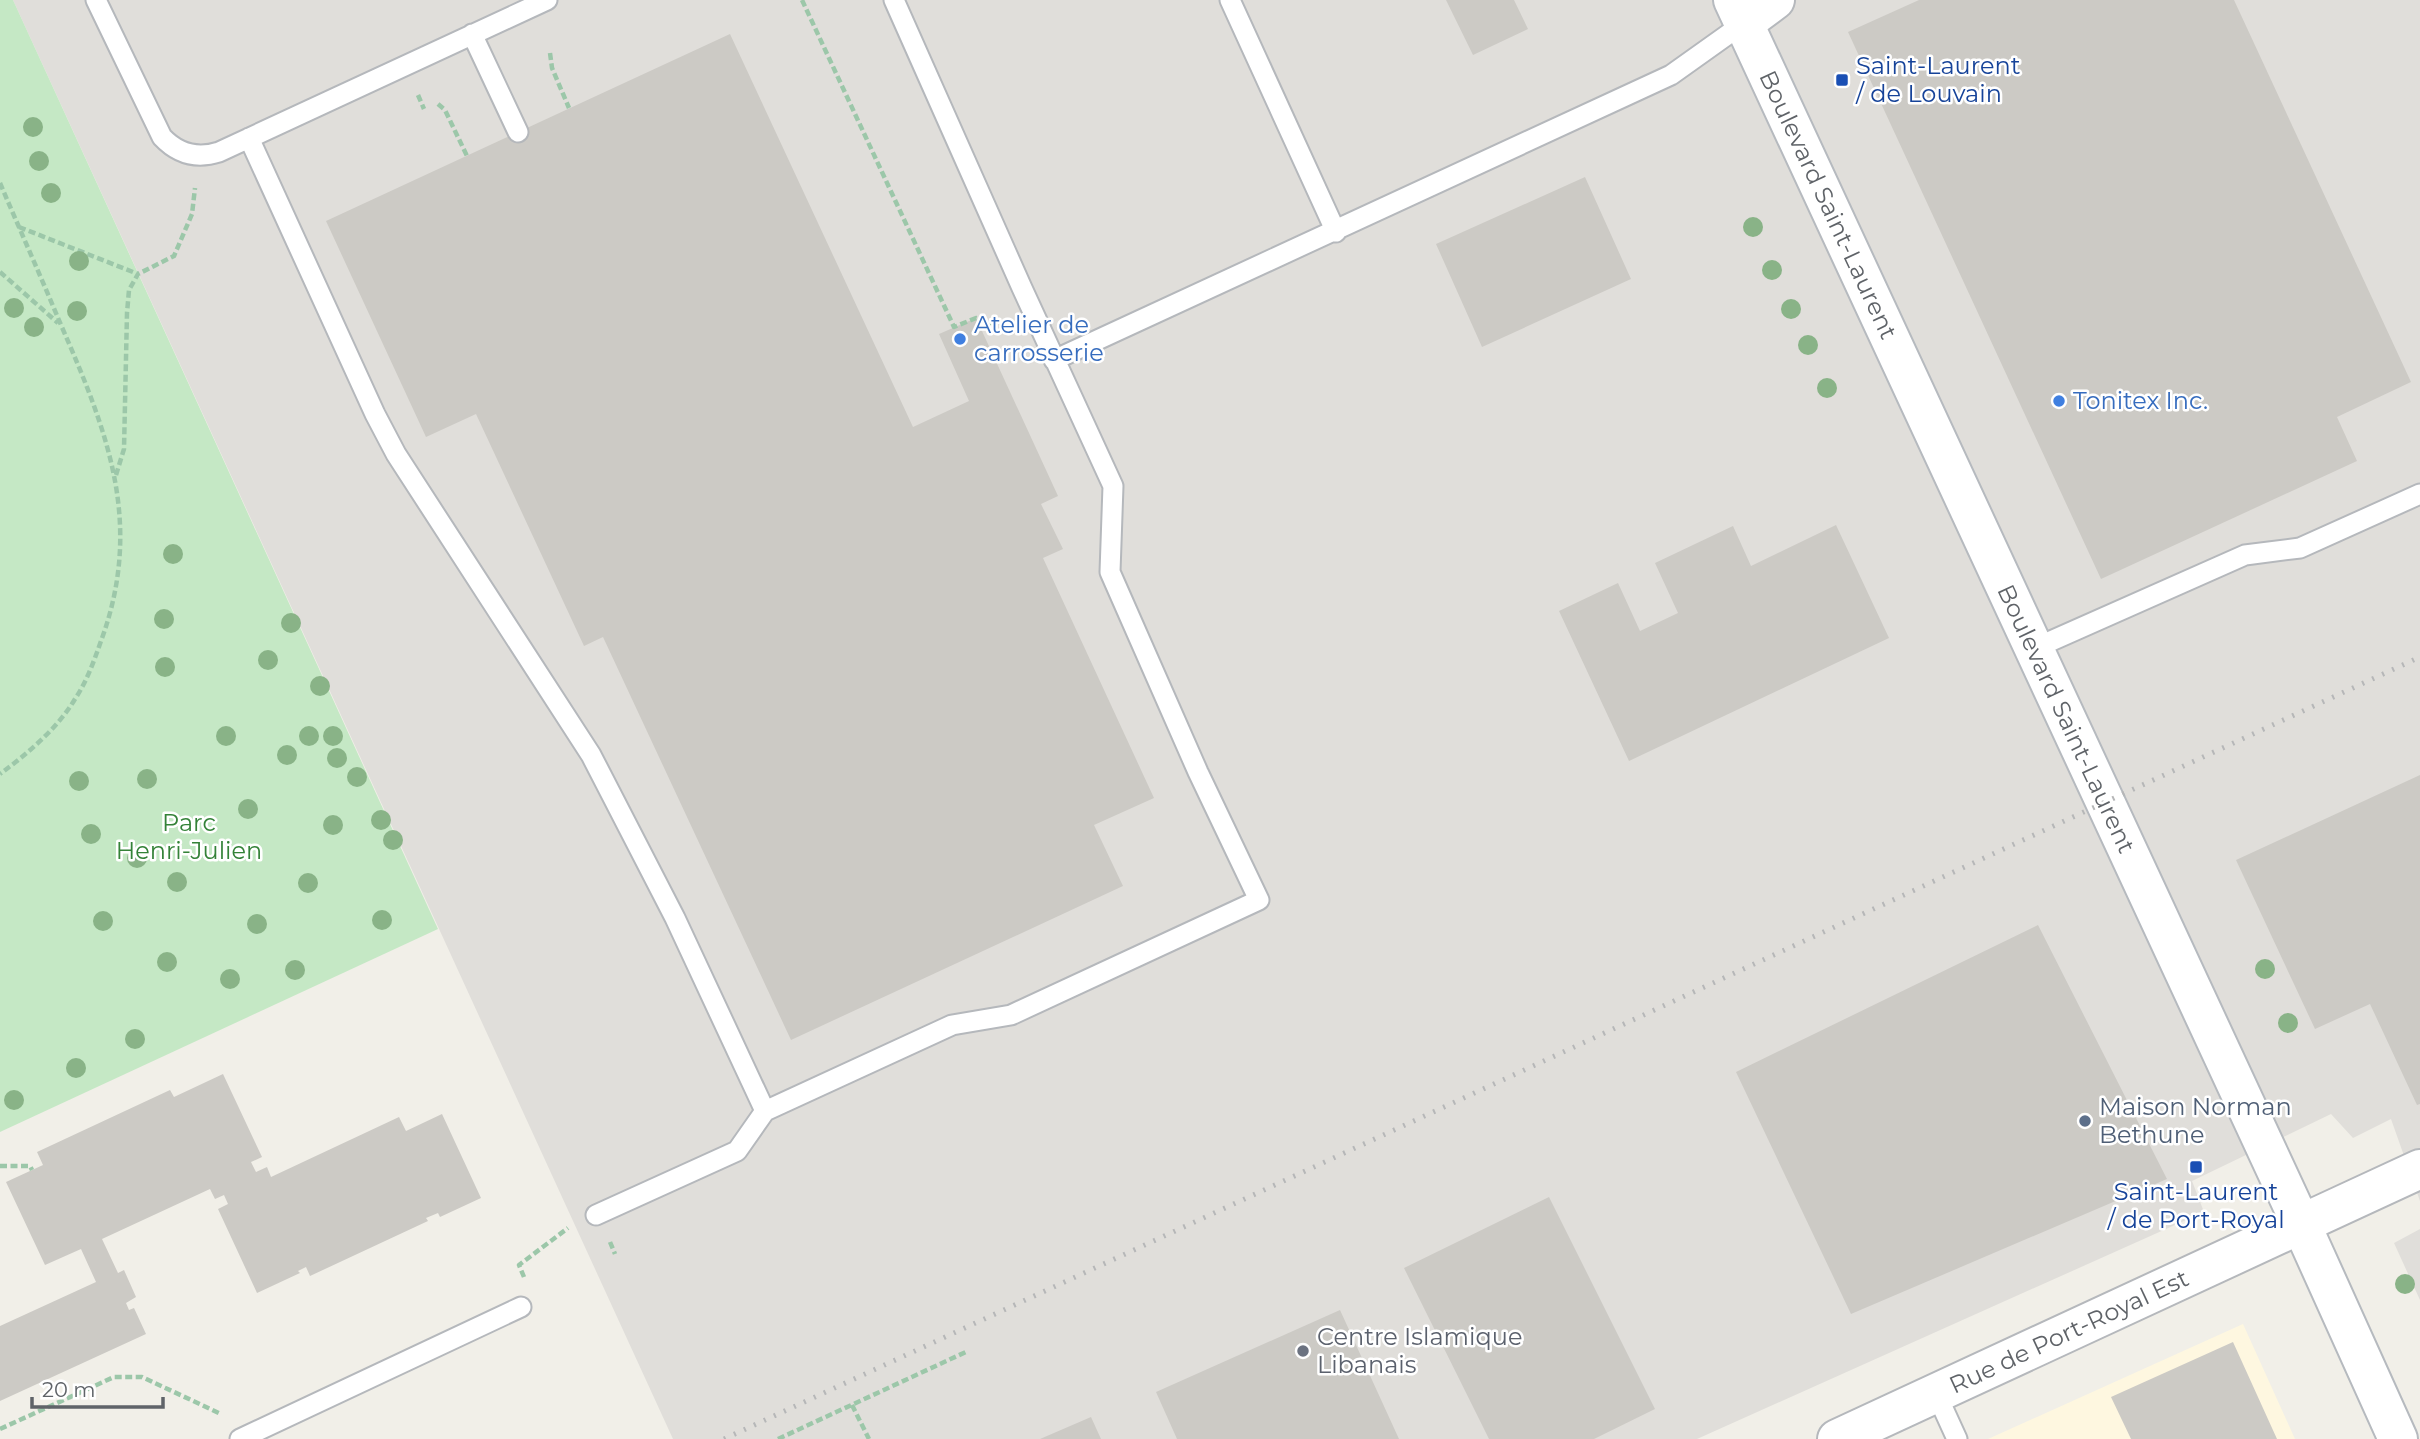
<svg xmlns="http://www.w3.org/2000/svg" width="2420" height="1439" font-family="Montserrat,sans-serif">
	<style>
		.commercial { fill: #fef7e0 }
		.industrial { fill: #e0deda }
		.green { fill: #c5e8c5 }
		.building { fill: #cccac5 }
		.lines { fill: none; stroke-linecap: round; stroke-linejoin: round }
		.service-casing { stroke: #b5b8bc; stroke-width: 23 }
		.minor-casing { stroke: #b5b8bc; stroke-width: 42 }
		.secondary-casing { stroke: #b6babf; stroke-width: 42 }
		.path { stroke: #9cc7a9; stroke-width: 4.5; stroke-dasharray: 7 3.5; stroke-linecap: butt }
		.service { stroke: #fff; stroke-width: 19 }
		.minor { stroke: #fff; stroke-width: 38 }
		.secondary { stroke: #fff; stroke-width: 38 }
		.rail { stroke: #b6b7b8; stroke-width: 5; stroke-dasharray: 2 9; stroke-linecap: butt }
		.tree { fill: #89b387 }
		.transit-dot { fill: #1a4fb4; stroke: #fff; stroke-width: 2.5 }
		.shop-dot { fill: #3f7fe0; stroke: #fff; stroke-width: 2.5 }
		.service-dot { fill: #5c6f8a; stroke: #fff; stroke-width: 2.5 }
		.worship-dot { fill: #6b7280; stroke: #fff; stroke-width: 2.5 }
		.labels { text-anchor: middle; stroke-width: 5; stroke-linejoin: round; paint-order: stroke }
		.transit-label { font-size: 24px; fill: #164399; stroke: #fff; text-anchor: start }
		.street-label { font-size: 24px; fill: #5f6368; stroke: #fff }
		.shop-label { font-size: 24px; fill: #366cbe; stroke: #fff; text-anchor: start }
		.park-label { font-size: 24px; fill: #348238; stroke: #fff }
		.service-label { font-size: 24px; fill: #4e5e75; stroke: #fff; text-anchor: start }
		.worship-label { font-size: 24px; fill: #5b616d; stroke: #fff; text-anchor: start }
	</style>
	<rect width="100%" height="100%" fill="#f1efe8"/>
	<path class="commercial" d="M 2243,1324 L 2295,1439 L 1988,1439 Z"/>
	<path class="industrial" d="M 13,0 L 2420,0 L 2420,1201 L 2391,1119 L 2353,1138 L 2331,1114 L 2192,1181 L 2204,1212 L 1697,1439 L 673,1439 Z
		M 2420,1229 L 2420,1300 L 2394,1243 Z"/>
	<path class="green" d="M 0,0 L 13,0 L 438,929 L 0,1132 Z"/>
	<path class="building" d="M 1446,0 L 1514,0 L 1528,29 L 1473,55 Z
		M 1919,0 L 2234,0 L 2411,382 L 2337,417 L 2357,461 L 2101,579 L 1848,32 Z
		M 730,34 L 913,427 L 969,401 L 939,334 L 976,318 L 1058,496 L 1041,504 L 1063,549 L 1043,558 L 1154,798 L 1094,825 L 1123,886 L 791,1040 L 603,637 L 584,646 L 476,414 L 426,437 L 326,221 Z
		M 1585,177 L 1631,279 L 1482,347 L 1436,244 Z
		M 1836,525 L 1889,638 L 1629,761 L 1559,611 L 1618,583 L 1640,631 L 1678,613 L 1655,563 L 1733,526 L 1751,566 Z
		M 2420,775 L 2420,1104 L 2417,1105 L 2370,1004 L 2315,1029 L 2236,860 Z
		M 2038,925 L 2167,1179 L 1851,1314 L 1736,1072 Z
		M 223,1074 L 262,1157 L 251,1162 L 256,1172 L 267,1167 L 271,1177 L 399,1117 L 406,1131 L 442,1114 L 481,1198 L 440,1217 L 438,1213 L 426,1218 L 428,1221 L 310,1276 L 306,1267 L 298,1271 L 300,1273 L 257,1293 L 218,1209 L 228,1204 L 224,1195 L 215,1199 L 210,1189 L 102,1239 L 118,1273 L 124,1270 L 136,1297 L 126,1303 L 129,1310 L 134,1308 L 146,1334 L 0,1401 L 0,1326 L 96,1282 L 81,1249 L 45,1265 L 6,1182 L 43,1165 L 37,1152 L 170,1090 L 174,1097 Z
		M 1549,1197 L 1655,1409 L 1594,1439 L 1489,1439 L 1404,1268 Z
		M 1340,1310 L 1399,1439 L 1177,1439 L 1156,1392 Z
		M 2233,1342 L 2277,1439 L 2131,1439 L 2111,1397 Z
		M 1091,1417 L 1101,1439 L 1040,1439 Z"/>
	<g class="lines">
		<g class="service-casing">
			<path id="service" d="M 96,0 L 162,137 C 178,154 197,159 219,152 L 547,0
				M 1230,0 L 1336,232
				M 472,34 L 518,132
				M 249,138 L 375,414 L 396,454 L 591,755 L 675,918 L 765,1111
				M 1054,360 L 1671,75 L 1744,23
				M 2033,649 L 2245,555 L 2300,548 L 2420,494
				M 596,1215 L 737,1151 L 765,1111 L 952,1025 L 1011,1015 L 1259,900 L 1198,772 L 1110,572 L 1113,486 L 1022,288 L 894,0
				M 1936,1393 L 1957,1439
				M 240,1439 L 521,1307"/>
		</g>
		<g class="minor-casing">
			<path id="minor" d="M 1744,23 L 1775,0
				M 1837,1439 L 2420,1169"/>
		</g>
		<g class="secondary-casing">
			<path id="secondary" d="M 1733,0 L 2301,1224 L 2398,1439"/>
		</g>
		<path class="path" d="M 802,0 L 954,327 L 976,318 L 1000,326
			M 550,53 L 552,68 L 569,108
			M 418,95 L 424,109
			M 438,104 L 445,110 L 467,156
			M 0,183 C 20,230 41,277 61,325 C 108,433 144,524 101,641 C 94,661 87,681 75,699 C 58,728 27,754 0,774
			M 19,227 L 138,274
			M 0,272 L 58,323
			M 116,475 L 124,449 L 127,313 L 129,290 L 138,274 L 174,256 L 192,214 L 195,188
			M 0,1166 L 30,1166 L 32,1170
			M 610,1242 L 615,1254
			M 524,1277 L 519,1265 L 568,1228
			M 852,1405 L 869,1439
			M 0,1429 L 114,1377 L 142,1377 L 221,1414
			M 778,1439 L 968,1351"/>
		<use href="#service" class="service"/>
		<use href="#minor" class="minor"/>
		<use href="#secondary" class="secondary"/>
		<path class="rail" d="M 724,1439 L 2420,657"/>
	</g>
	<g class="tree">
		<circle cx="33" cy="127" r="10"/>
		<circle cx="39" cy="161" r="10"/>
		<circle cx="51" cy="193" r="10"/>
		<circle cx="1753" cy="227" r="10"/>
		<circle cx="79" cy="261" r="10"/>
		<circle cx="1772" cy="270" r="10"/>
		<circle cx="14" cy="308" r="10"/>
		<circle cx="1791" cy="309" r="10"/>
		<circle cx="77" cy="311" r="10"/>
		<circle cx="34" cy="327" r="10"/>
		<circle cx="1808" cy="345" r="10"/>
		<circle cx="1827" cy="388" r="10"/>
		<circle cx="173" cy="554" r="10"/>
		<circle cx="164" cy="619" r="10"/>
		<circle cx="291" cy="623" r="10"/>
		<circle cx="268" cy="660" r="10"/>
		<circle cx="165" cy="667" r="10"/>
		<circle cx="320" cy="686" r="10"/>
		<circle cx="226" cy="736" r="10"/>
		<circle cx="309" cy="736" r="10"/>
		<circle cx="333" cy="736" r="10"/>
		<circle cx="287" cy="755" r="10"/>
		<circle cx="337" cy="758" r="10"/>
		<circle cx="357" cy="777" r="10"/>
		<circle cx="147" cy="779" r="10"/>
		<circle cx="79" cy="781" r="10"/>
		<circle cx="248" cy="809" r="10"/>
		<circle cx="381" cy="820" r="10"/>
		<circle cx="333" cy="825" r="10"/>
		<circle cx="91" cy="834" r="10"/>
		<circle cx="393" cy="840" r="10"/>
		<circle cx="137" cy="858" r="10"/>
		<circle cx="177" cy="882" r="10"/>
		<circle cx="308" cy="883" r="10"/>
		<circle cx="382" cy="920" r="10"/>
		<circle cx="103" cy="921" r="10"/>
		<circle cx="257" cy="924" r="10"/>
		<circle cx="167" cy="962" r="10"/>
		<circle cx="2265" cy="969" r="10"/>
		<circle cx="295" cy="970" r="10"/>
		<circle cx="230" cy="979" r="10"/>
		<circle cx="2288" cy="1023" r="10"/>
		<circle cx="135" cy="1039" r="10"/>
		<circle cx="76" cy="1068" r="10"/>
		<circle cx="14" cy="1100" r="10"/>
		<circle cx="2405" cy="1284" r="10"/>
	</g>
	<g class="transit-dot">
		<rect x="1835" y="73" width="14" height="14" rx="3.5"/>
		<rect x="2189" y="1160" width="14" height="14" rx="3.5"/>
	</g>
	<g class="shop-dot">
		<circle cx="960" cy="339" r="7"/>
		<circle cx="2059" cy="401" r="7"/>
	</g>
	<circle class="service-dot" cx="2085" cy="1121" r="7"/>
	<circle class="worship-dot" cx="1303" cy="1351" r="7"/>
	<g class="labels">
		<g class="transit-label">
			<text x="1856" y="74">Saint-Laurent<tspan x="1856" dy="28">/ de Louvain</tspan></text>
			<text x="2196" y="1200" text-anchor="middle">Saint-Laurent<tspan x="2196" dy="28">/ de Port-Royal</tspan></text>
		</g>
		<g class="street-label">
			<text transform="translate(1828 205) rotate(65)" y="8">Boulevard Saint-Laurent</text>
			<text transform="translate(2066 719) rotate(65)" y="8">Boulevard Saint-Laurent</text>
			<text transform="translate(2069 1332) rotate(-25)" y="8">Rue de Port-Royal Est</text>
		</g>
		<g class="shop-label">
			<text x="974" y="333">Atelier de<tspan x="974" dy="28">carrosserie</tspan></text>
			<text x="2073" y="409">Tonitex Inc.</text>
		</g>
		<g class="park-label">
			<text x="189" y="831">Parc<tspan x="189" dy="28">Henri-Julien</tspan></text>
		</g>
		<g class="service-label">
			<text x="2099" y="1115">Maison Norman<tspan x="2099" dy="28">Bethune</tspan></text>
		</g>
		<g class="worship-label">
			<text x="1317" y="1345">Centre Islamique<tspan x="1317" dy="28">Libanais</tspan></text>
		</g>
	</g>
	<path d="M32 1397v10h131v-10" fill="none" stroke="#5f6368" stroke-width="3.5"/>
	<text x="42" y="1397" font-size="21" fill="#5f6368" stroke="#ffffff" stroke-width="5" paint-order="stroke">20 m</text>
</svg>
